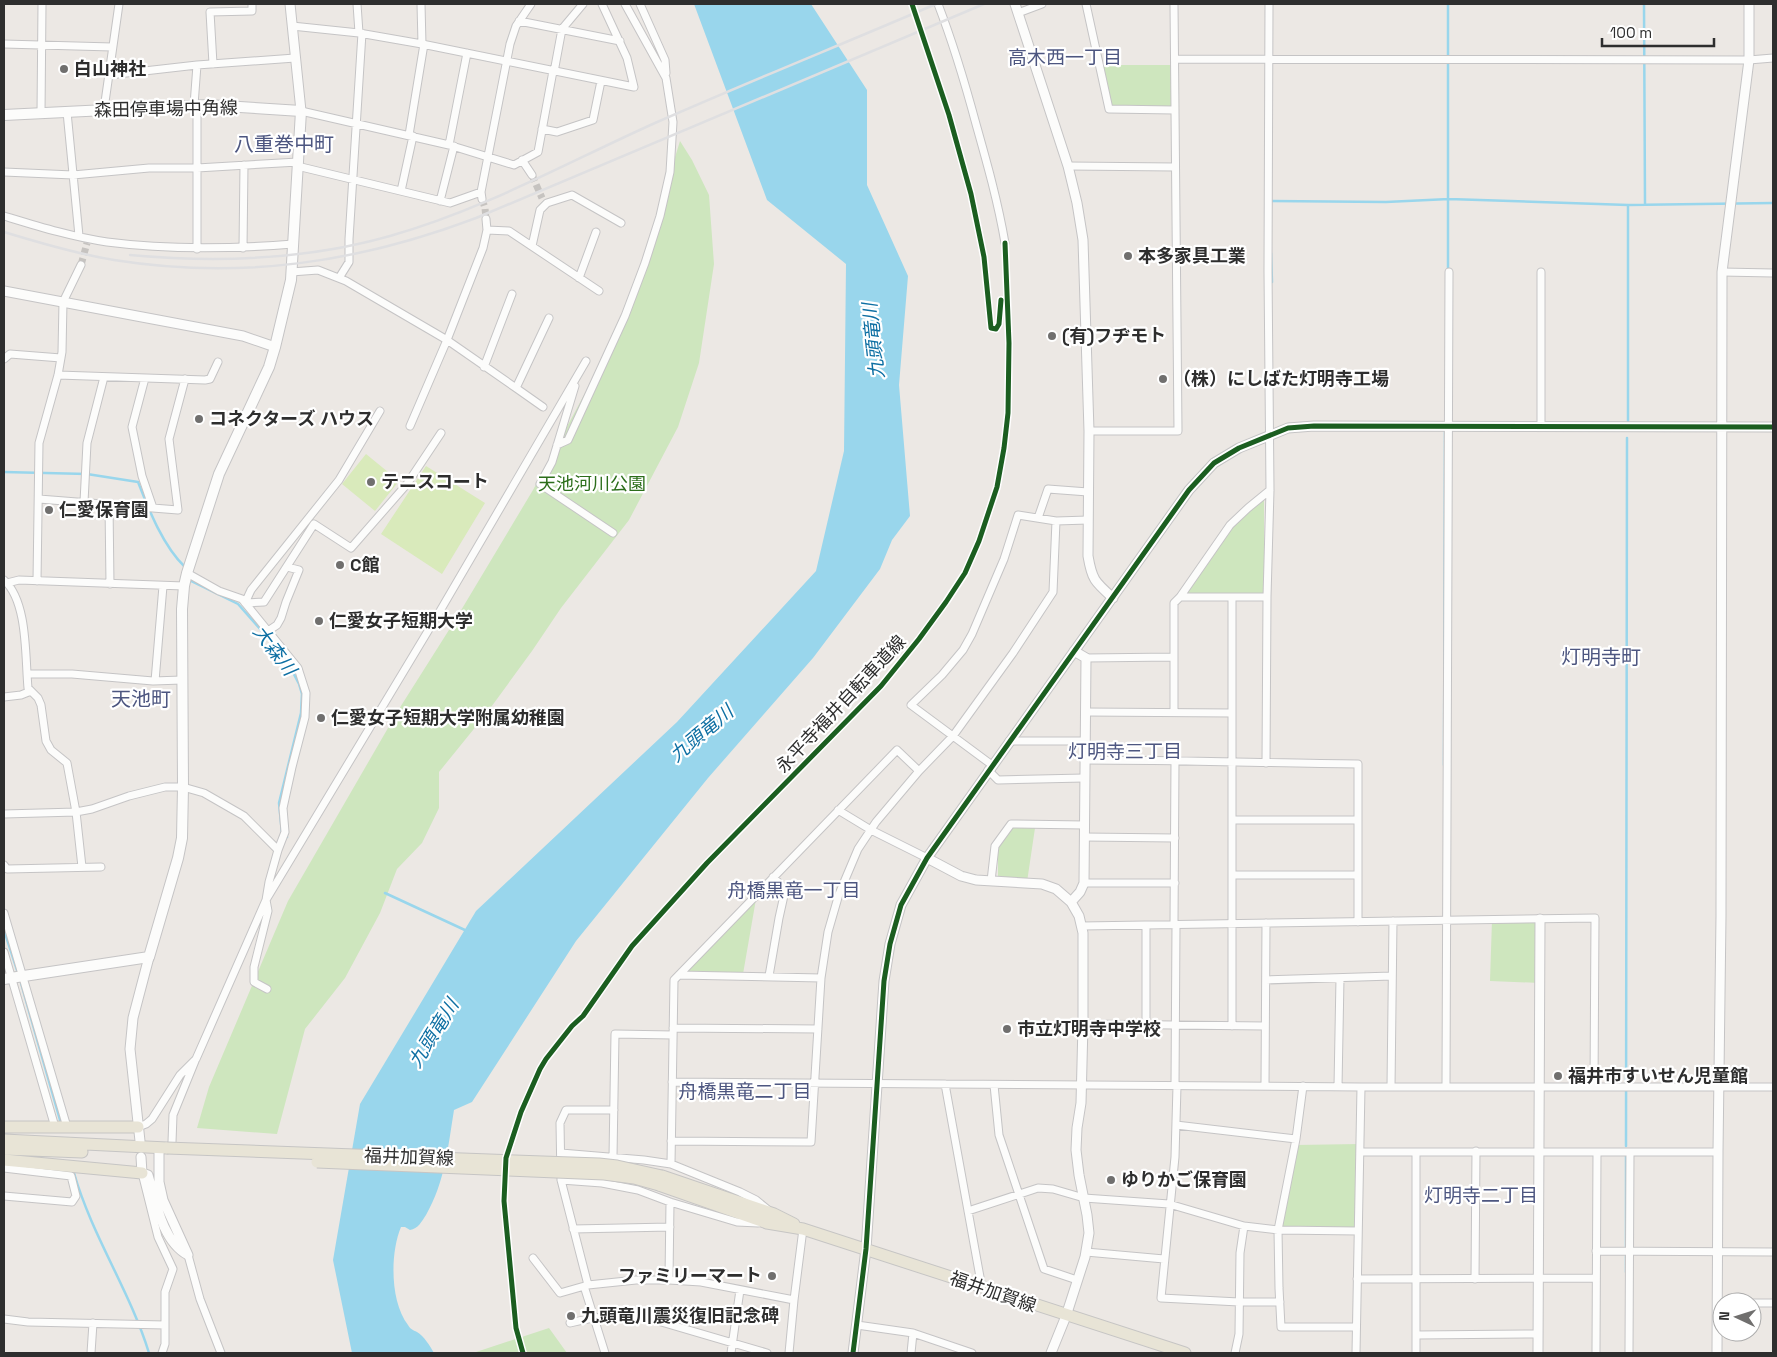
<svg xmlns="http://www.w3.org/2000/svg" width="1777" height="1357" font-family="'Space Grotesk','Noto Sans JP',sans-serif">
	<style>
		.green { fill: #cee6be }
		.pitch { fill: #d9eabb }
		.water { fill: #99d6ec }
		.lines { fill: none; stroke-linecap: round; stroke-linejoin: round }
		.stream { stroke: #99d6ec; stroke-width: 2.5 }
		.minor-tunnel { stroke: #c6c3c0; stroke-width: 7; stroke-dasharray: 7 3.5; stroke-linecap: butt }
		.minor-casing { stroke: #c5c4c5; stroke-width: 9 }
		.tertiary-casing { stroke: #c5c4c5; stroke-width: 11 }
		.secondary-casing { stroke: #c5c4c5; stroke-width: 12 }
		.primary-casing { stroke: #c6c5c4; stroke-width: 13 }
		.minor { stroke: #fcfcfb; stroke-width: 7 }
		.tertiary { stroke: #fcfcfb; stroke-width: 9 }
		.secondary { stroke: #fcfcfb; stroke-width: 10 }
		.primary { stroke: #e8e4d6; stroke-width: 11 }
		.rail { stroke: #dfdfe1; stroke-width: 2.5 }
		.primary-bridge-casing { stroke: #c6c5c4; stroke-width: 13; stroke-linecap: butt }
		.primary-bridge { stroke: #e8e4d6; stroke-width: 11 }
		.cycleway-casing { stroke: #fff; stroke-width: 8 }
		.cycleway { stroke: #1b5e20; stroke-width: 5 }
		.poi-dot { fill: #706f6e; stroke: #fff; stroke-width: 2 }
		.labels { text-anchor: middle; stroke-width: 4.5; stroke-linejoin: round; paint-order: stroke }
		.poi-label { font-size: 18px; font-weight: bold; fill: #2e2e2e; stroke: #fff; text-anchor: start }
		.street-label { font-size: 18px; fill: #2e2e2e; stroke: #fff }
		.park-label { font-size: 18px; fill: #2c6e1b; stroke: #fff }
		.neighbourhood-label { font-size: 19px; fill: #4d5680; stroke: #fff }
		.water-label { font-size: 19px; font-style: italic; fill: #0d6fa3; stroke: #fff }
		.quarter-label { font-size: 20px; fill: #4d5680; stroke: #fff }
	</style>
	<rect width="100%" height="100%" fill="#ece8e4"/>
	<path class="green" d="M 1103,65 L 1172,65 L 1174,110 L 1109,109 Z
		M 680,141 L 692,160 L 709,195 L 714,264 L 699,363 L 678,427 L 629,520 L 561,608 L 532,651 L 486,714 L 439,772 L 439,808 L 422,843 L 397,869 L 380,913 L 345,978 L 305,1029 L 277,1134 L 197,1128 L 209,1087 L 288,901 L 399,709 L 454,622 L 533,490 L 606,354 L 644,258 Z
		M 1264,495 L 1264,597 L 1184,597 L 1230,525 Z
		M 1011,824 L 1035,828 L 1027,882 L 998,877 L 998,848 Z
		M 756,899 L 743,974 L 683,975 Z
		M 1540,919 L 1540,983 L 1490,981 L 1492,920 Z
		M 1360,1144 L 1358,1231 L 1280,1230 L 1295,1145 Z
		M 549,1328 L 567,1353 L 473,1353 Z"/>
	<path class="pitch" d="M 366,454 L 399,481 L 375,511 L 342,484 Z
		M 426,466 L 485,503 L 442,574 L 381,534 Z"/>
	<path class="water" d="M 694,4 L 811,4 L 867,90 L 867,185 L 908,276 L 899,385 L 910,516 L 892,540 L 880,569 L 813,658 L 708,778 L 576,941 L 472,1102 L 454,1110 C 448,1147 445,1182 426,1215 C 422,1221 418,1229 410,1230 L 405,1227 L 401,1227 C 390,1253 390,1302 408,1325 C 410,1329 413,1330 417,1332 C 424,1336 430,1346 434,1353 L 352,1353 L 333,1260 L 360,1104 L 476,911 L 677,722 L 816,571 L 844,451 L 846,264 L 767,200 Z"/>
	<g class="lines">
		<path class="stream" d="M 1644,4 L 1645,205
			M 1271,201 L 1386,202 L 1449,199 L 1628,205 L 1773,203
			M 1628,205 L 1628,421
			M 1271,253 L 1272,282
			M 1448,272 L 1448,4
			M 4,472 L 87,474 L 138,482 C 149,510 163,546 185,567
			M 191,581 L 238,604 L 285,657 L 299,684 L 302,694 L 301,713 L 279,803 L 282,833 L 287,837
			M 1444,765 L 1445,430
			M 385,893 L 467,931
			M 4,930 L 17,970
			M 21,983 L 60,1120
			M 1626,1146 L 1627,438
			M 1626,1156 L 1626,1272
			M 74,1173 C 92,1236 130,1291 149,1353"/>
		<path class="minor-tunnel" d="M 532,175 L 542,198
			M 482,199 L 485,208 L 486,219
			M 81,265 L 87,243"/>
		<g class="minor-casing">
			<path id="minor" d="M 357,4 L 359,33
				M 421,4 L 422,44
				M 640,4 L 665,60 L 666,73
				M 938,4 C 953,43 965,83 976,124 C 987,163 998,202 1005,243
				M 1086,4 L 1109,109 L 1174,110
				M 1018,13 L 1042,4
				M 519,21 L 620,41
				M 292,26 L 359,33 L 422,44 L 634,87 L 627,58 L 602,4
				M 4,44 L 112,47
				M 1175,59 L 1749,60 L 1773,58
				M 213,64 L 210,12 L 252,11 L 252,4
				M 554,72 L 562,29 L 583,4
				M 109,75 L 197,65 L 295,58
				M 194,105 L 197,65
				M 197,105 L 197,249
				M 104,109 L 119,4
				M 301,111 L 449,145 L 514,165 L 538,152 L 553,71
				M 67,112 L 79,236
				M 41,113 L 42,4
				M 542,129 L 557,132 L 593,120 L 601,81
				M 409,135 L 424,44
				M 449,145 L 467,53
				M 522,160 L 532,175
				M 297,166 L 450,203 L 481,192
				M 1068,166 L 1175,167
				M 4,172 L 73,175 L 149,168 L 197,168 L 298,162
				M 401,191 L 413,136
				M 482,199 L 481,192 L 510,44 L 516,26 L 531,4
				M 440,201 L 454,146
				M 4,216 C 37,226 72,237 107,242 C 169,250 230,249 293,244
				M 486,219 L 487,230 L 509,231 L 599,291
				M 532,246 L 540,210 L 547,203 L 572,195 L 621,223
				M 243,248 L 244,165
				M 291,272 L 318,270 L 346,281 L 447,340 L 516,388 L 549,318
				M 1722,272 L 1773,273
				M 339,278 L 349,262 L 349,239 L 362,33
				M 579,278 L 596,232
				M 4,359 L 10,354 L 61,358
				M 484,367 L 512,294
				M 58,375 L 205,380 L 210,379 L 218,362
				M 145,378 L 132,427 L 142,476 L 153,508
				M 575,386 L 552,462 L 540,484 L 613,533
				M 516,388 L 543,407
				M 380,411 L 339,480 L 251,590 L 245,603 L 264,602 L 314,524 L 351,548 L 407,484 L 441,433
				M 410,426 L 447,340 L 483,248 L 487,230
				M 1541,427 L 1541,272
				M 1089,431 L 1178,431 L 1174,4
				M 557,445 L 568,440 L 625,316 L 645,263 L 660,216 L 670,172 L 673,122 L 666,78 L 625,4
				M 39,499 L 178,510 L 169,439 L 185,379
				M 84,502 L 87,443 L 104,377
				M 109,504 L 110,584
				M 1038,518 L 1048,489 L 1088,492
				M 187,573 L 219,591 L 242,599 L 298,668 L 306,693 L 305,717 L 292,767 L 283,808 L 285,832 L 278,850 L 269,882 L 266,900 L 268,911 L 254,967 L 254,982 L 267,989
				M 4,580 C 28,602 25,656 28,688 L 38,698 L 41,705 L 46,741 L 51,750 L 67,763 L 76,812 L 82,867
				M 37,581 L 39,443 L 58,375 L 62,352 L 63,302 L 81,265
				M 7,583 L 19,580 L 184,586
				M 1180,597 L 1267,597
				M 268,631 L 277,625 L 281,618 L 286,602 L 299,570 L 287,567
				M 1086,658 L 1174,657
				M 27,674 L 72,674 L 153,681 L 182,680
				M 155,681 L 163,586
				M 4,697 L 21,695 L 31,691
				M 1085,712 L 1232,713
				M 1174,712 L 1174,603 L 1180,597 L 1230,525 L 1248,508 L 1270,490
				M 1009,741 L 1085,741
				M 1084,760 C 1176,760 1267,763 1358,764 L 1358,922
				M 1266,763 L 1267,597 L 1270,490 L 1268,271 L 1269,4
				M 992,765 L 911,705 L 942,675 L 963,650 L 972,634 L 1004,559 L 1018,515 L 1056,521 L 1088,520
				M 988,770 L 998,780 L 1084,778
				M 838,810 L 871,830 L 927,858
				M 4,814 L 76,812 L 92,809 L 129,796 L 165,787 L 183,787 L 204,793 L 244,816 L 278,850
				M 1233,820 L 1358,820
				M 1084,837 L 1175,838
				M 4,865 L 7,869 L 101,867
				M 1232,875 L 1358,875
				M 991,881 L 995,846 L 1011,824 L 1084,825
				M 1084,883 L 1175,883
				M 4,913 L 67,1127
				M 1174,925 L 1175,760
				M 1082,926 L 1595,918 L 1594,1087
				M 4,952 L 55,1127
				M 679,975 L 821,978
				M 769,976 L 779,918 L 785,891 L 782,886 L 773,877
				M 1266,980 L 1392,976
				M 1083,1024 L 1265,1026
				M 1146,1025 L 1146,925
				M 1232,1026 L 1232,597
				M 673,1028 L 818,1029
				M 672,1082 L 1361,1087 L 1773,1087
				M 945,1084 L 982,1288
				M 994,1085 L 999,1135 L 1044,1269 L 1077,1280
				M 1175,1086 L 1176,925
				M 1177,1086 L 1175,1157 L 1161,1298 L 1239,1302 L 1280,1302
				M 1265,1086 L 1266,923
				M 1303,1086 L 1296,1139 L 1278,1230 L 1279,1288 L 1281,1327 L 1356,1327
				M 1338,1087 L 1340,978
				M 1391,1087 L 1393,921
				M 1446,1087 L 1449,272
				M 1176,1125 L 1296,1139
				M 138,1127 L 146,1124 L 152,1119 L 180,1075 L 196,1059 L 266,900 L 440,611 L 586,361
				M 671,1141 L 811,1142 L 821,978 L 828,932 L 839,894 L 858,849 L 876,822 L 919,771 L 953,736 L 1013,653 L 1053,592 L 1056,521
				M 172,1142 L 173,1115 L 195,1061
				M 1360,1152 L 1718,1152
				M 1416,1152 L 1416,1353
				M 561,1153 L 644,1160 L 671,1164 L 740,1192 L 756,1200 L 767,1209
				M 613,1157 L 615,1034 L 673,1035
				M 671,1164 L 674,980 L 897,750 L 919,771
				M 4,1168 L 71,1176 L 76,1196 L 72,1202 L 4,1196
				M 142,1173 L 158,1237 L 173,1269 L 165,1292 L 165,1344 L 162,1353
				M 561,1180 L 602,1183 L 638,1190 L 670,1202 L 737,1222 L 758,1223
				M 968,1211 L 1038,1188 L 1053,1189 L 1084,1198 L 1169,1204 L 1244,1226 L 1278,1230 L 1358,1231
				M 573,1229 L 670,1227
				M 1596,1251 L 1773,1252
				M 1086,1252 L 1164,1259
				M 188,1255 L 200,1299 L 221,1353
				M 533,1258 L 560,1293 L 588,1285 L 636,1280 L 669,1280 L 701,1282 L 794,1300
				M 1357,1279 L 1596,1278
				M 1475,1279 L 1476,1151
				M 669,1280 L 670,1202
				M 588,1285 L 561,1180 L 560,1123 L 566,1110 L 614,1110
				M 584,1286 L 605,1353
				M 1752,1303 L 1773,1303
				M 4,1319 L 28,1322 L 165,1325
				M 570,1323 C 598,1316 622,1314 651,1319 L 767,1353
				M 857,1325 L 913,1333 L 972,1353
				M 1417,1335 L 1538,1334
				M 91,1353 L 93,1323
				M 731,1353 L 740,1290
				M 789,1353 L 794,1300 L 803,1229
				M 911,1353 L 913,1333
				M 1235,1353 L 1239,1334 L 1240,1253 L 1244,1226
				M 1356,1353 L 1361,1087
				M 1596,1353 L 1597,1152
				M 1629,1353 L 1630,1152"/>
		</g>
		<g class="tertiary-casing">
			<path id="tertiary" d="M 290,4 L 301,111
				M 1015,4 L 1068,166 L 1077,203 L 1083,240 L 1089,431 L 1088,556 C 1092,580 1095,582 1113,598
				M 4,291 L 243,336 L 275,347
				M 927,858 L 961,876 L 976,880 L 1042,884 L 1056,889 L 1071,902
				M 140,1141 L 130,1049 L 133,1018 L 149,957
				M 159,1148 L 159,1182 L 163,1200 L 188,1255
				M 141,1157 L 142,1173 L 148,1175 C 156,1202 162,1241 188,1255
				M 853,1353 L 866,1249 L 884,981 L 890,944 L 901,905 L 927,858 L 1189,490 L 1214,463 L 1239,448 L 1288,428 L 1314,426 L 1773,427
				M 1051,1353 L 1066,1316 L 1085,1257 L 1089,1233 L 1087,1215 L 1079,1175 L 1076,1150 L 1077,1128 L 1081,1103 L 1083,1024 L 1083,933 L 1079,916 L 1071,902 L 1080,892 L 1084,883 L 1086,658 L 1074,651
				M 1538,1353 L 1540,919
				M 1717,1353 L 1718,1152 L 1721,916 L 1722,272 L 1749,60 L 1749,4"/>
		</g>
		<g class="secondary-casing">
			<path id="secondary" d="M 4,115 L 208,105 L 301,111 L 291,280 L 275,347 L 269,367 L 219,474 L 187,573 L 184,586 L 182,609 L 183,787 L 182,838 L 178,858 L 149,957 L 4,979"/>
		</g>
		<g class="primary-casing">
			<path id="primary" d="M 4,1127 L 138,1127
				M 4,1140 L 167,1148
				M 4,1149 L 82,1152
				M 4,1160 L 142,1173
				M 662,1176 L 774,1214 L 794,1224
				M 659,1185 L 767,1223 L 803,1229 L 1185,1353"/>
		</g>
		<use href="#minor" class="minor"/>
		<use href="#tertiary" class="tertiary"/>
		<use href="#secondary" class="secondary"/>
		<use href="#primary" class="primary"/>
		<path class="rail" d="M 4,232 C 40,243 77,254 114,260 C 240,280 357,263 476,218 L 984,4
			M 130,255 C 218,263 306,260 390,236 C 483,210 568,162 655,123 C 748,82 843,44 936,4"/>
		<g class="primary-bridge-casing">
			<path id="primary-bridge" d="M 167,1148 L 599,1164 L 617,1166 L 662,1176
				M 317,1162 L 604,1174 L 634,1178 L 659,1185"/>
		</g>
		<use href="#primary-bridge" class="primary-bridge"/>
		<g class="cycleway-casing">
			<path id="cycleway" d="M 912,4 L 949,115 L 971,194 L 984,257 L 991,328 L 996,329 L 999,324 L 1001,300
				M 523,1353 L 516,1328 L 504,1201 L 506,1158 L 521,1112 L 540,1069 L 546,1059 L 572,1026 L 583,1016 L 632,946 L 707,863 L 881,686 L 919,639 L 946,602 L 965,573 L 979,541 L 997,487 L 1004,448 L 1008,413 L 1009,343 L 1005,243
				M 853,1353 L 866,1249 L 884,981 L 890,944 L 901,905 L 927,858 L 1189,490 L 1214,463 L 1239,448 L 1288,428 L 1314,426 L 1773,427"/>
		</g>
		<use href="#cycleway" class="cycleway"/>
	</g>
	<g class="poi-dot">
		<circle cx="64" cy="69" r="5"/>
		<circle cx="1128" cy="256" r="5"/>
		<circle cx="1052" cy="336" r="5"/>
		<circle cx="1163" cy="379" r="5"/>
		<circle cx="199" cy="419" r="5"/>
		<circle cx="371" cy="482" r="5"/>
		<circle cx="49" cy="510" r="5"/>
		<circle cx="340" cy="565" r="5"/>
		<circle cx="319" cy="621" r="5"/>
		<circle cx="321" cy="718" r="5"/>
		<circle cx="1007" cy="1029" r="5"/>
		<circle cx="1558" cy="1076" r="5"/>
		<circle cx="1111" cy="1180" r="5"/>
		<circle cx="772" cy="1276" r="5"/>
		<circle cx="571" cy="1316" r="5"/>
	</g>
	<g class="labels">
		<g class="poi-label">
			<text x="74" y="75">白山神社</text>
			<text x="1138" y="262">本多家具工業</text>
			<text x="1062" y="342">(有)フヂモト</text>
			<text x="1173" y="385">（株）にしばた灯明寺工場</text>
			<text x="209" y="425">コネクターズ ハウス</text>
			<text x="381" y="488">テニスコート</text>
			<text x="59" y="516">仁愛保育園</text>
			<text x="350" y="571">C館</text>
			<text x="329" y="627">仁愛女子短期大学</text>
			<text x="331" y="724">仁愛女子短期大学附属幼稚園</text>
			<text x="1017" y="1035">市立灯明寺中学校</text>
			<text x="1568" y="1082">福井市すいせん児童館</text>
			<text x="1121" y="1186">ゆりかご保育園</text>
			<text x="762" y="1282" text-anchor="end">ファミリーマート</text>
			<text x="581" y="1322">九頭竜川震災復旧記念碑</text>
		</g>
		<g class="street-label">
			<text transform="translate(166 109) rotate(-1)" y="6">森田停車場中角線</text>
			<text transform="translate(841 704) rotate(-47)" y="6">永平寺福井自転車道線</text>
			<text transform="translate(409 1157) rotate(2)" y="6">福井加賀線</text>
			<text transform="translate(993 1292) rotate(19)" y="6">福井加賀線</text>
		</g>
		<g class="park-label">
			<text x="592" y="490">天池河川公園</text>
		</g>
		<g class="neighbourhood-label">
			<text x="1065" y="64">高木西一丁目</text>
			<text x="1125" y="758">灯明寺三丁目</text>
			<text x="794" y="897">舟橋黒竜一丁目</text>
			<text x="745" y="1098">舟橋黒竜二丁目</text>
			<text x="1481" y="1202">灯明寺二丁目</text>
		</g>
		<g class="water-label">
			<text transform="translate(873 341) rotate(-96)" y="7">九頭竜川</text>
			<text transform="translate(275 650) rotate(53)" y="7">大森川</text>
			<text transform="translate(701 733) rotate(-40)" y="7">九頭竜川</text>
			<text transform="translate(433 1033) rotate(-58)" y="7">九頭竜川</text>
		</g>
		<g class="quarter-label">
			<text x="284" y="151">八重巻中町</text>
			<text x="1601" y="664">灯明寺町</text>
			<text x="141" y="706">天池町</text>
		</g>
	</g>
	<rect width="1777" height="1357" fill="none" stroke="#2e2e2e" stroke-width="10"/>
	<g transform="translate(1737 1317) rotate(274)"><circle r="24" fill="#ffffff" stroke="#ababab"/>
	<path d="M0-4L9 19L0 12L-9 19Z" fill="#706f6e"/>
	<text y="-8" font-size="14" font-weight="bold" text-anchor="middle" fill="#2e2e2e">N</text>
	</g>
	<path d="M1602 38v8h112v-8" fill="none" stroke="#2e2e2e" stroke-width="2.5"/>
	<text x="1610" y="38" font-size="15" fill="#2e2e2e" stroke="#ffffff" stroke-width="4" paint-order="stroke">100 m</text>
</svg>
